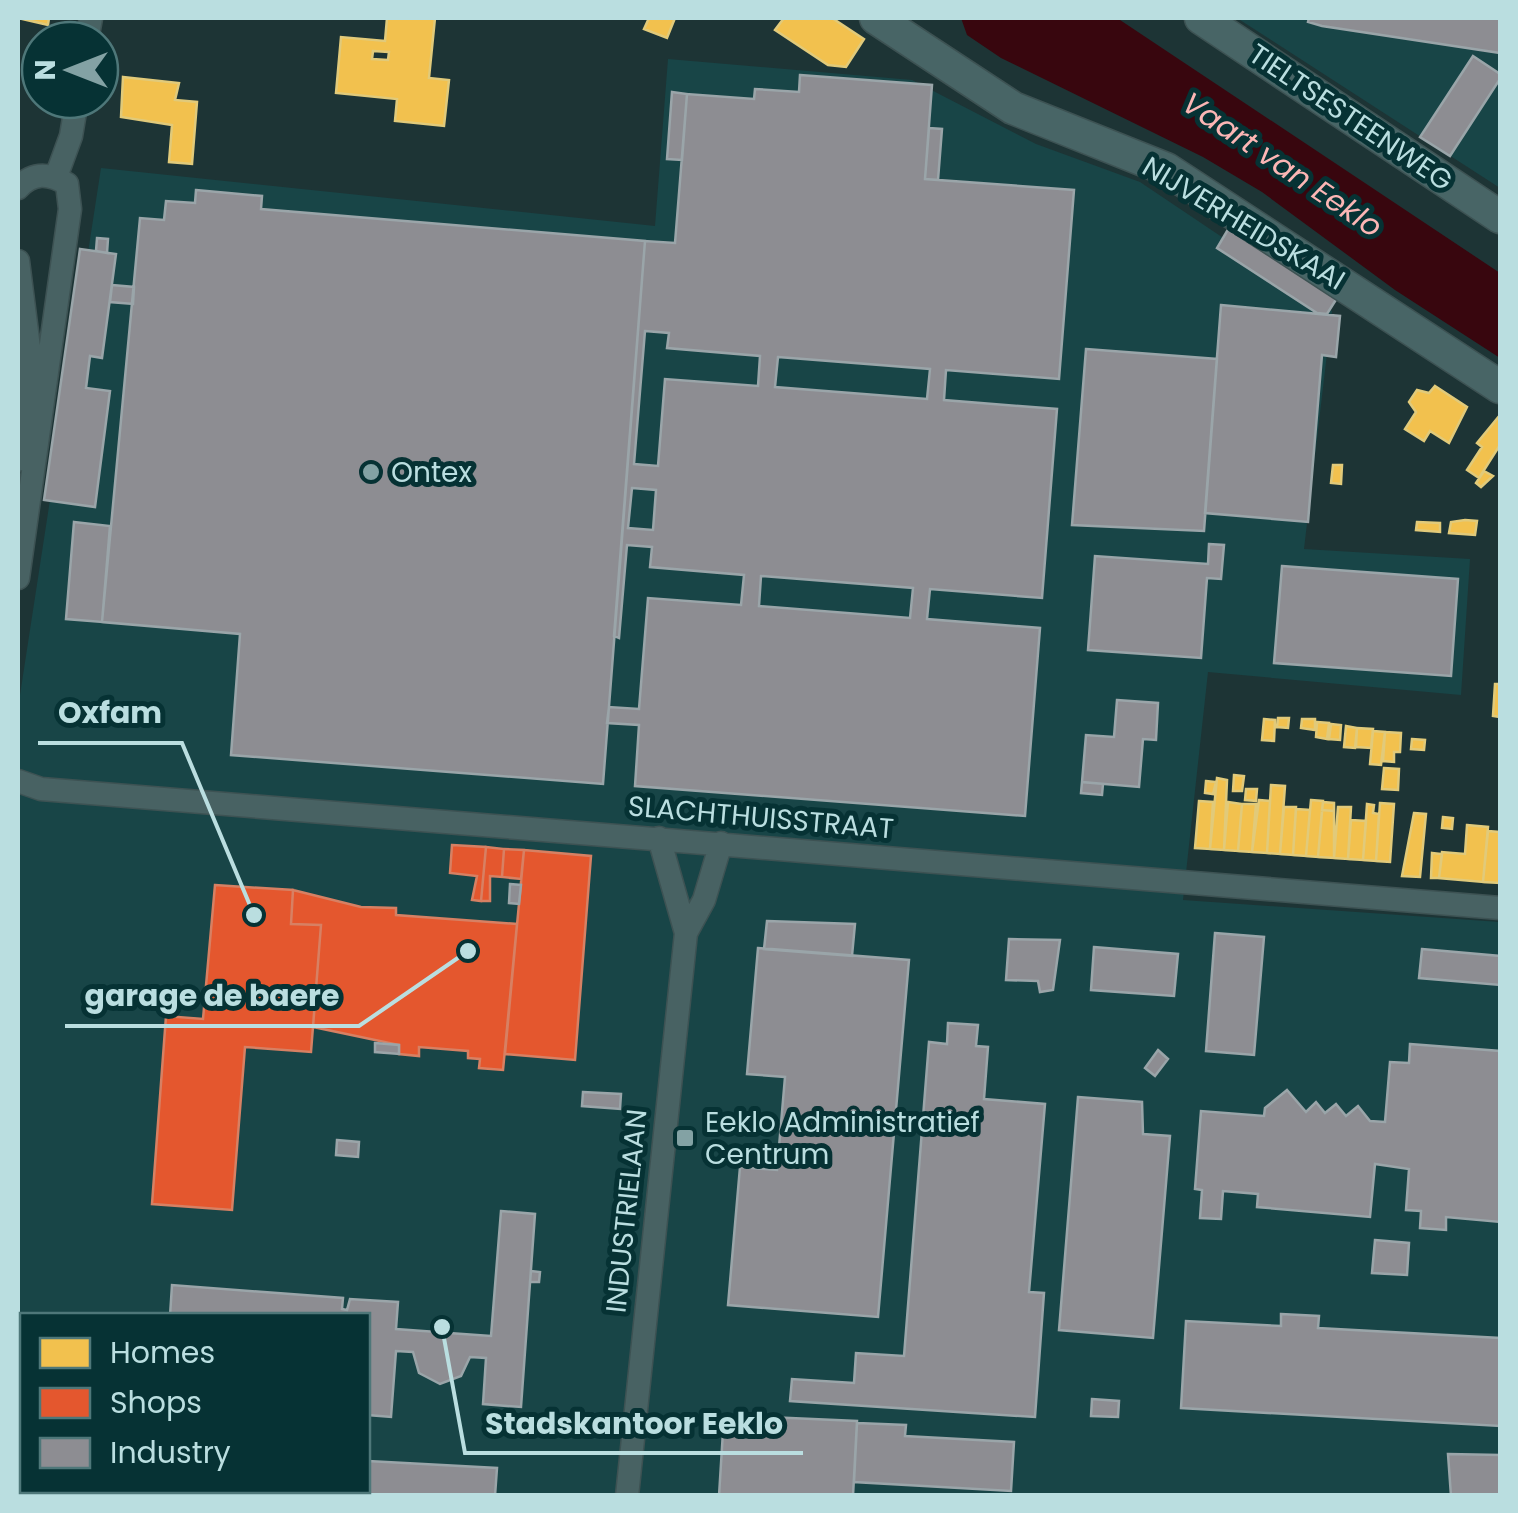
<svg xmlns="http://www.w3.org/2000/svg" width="1518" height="1513" font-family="Poppins,sans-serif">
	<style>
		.built { fill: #184547; fill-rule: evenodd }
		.water { fill: #38060e }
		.homes { fill: #f2c14e; stroke: #e1ca7a; stroke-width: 2.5; fill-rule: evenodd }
		.shops { fill: #e4572e; stroke: #d78063; stroke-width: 2.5 }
		.industry { fill: #8d8d92; stroke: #9aa5a9; stroke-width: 2.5; fill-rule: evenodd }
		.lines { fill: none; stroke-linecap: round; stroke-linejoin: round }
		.street-casing { stroke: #3d5253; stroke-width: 25 }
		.secondary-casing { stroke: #3d5253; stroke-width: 35 }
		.street { stroke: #486263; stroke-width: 22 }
		.secondary { stroke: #486566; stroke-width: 32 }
		.poi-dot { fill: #83a2a4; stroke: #063234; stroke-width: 4 }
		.labels { text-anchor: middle; stroke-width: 10; stroke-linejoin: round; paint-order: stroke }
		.street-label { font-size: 28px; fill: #badee0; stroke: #063234 }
		.poi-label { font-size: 28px; fill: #badee0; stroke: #063234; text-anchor: start }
		.water-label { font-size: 30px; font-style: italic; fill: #fcb6b5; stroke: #063234 }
		.leader { fill: none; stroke: #badee0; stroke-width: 4 }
		.callout-dot { fill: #badee0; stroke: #063234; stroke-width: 4 }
		.callout-label { font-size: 30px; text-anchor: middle; font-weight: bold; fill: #badee0; stroke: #063234; stroke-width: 10; stroke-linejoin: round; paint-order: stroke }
	</style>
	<rect width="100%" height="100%" fill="#1d3435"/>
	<path class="built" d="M 1237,18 L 1500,18 L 1500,188 Z
		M 668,59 L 912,80 L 1036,144 L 1140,182 L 1332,311 L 1304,549 L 1470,559 L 1461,695 L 1208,672 L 1183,900 L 1500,922 L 1500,1495 L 18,1496 L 18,708 L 101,168 L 655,226 ZM 22,1316 L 368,1316 L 368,1490 L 22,1490 Z"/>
	<path class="water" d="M 961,18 L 1117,18 L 1500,273 L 1500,358 L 1395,290 L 1262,192 L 1203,157 L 1001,58 L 967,35 Z"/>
	<path class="homes" d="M 18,18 L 49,18 L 48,25 Z
		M 387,18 L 435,18 L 429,78 L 449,80 L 444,126 L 395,121 L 397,99 L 336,93 L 341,37 L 385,41 ZM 373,51 L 389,52 L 388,60 L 372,59 Z
		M 649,18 L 675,18 L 667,38 L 644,29 Z
		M 784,18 L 832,18 L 864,39 L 846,67 L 828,65 L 775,30 Z
		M 123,77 L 179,83 L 175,100 L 197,102 L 192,164 L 169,162 L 172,125 L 121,117 Z
		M 1435,386 L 1467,407 L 1449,443 L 1430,431 L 1424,441 L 1405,429 L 1416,412 L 1409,402 L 1417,390 L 1429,393 Z
		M 1500,415 L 1500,445 L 1479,478 L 1467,470 L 1482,447 L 1477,443 Z
		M 1333,465 L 1342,465 L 1341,484 L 1331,483 Z
		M 1484,471 L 1493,476 L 1481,487 L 1476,483 Z
		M 1465,520 L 1477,521 L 1475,535 L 1449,533 L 1451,522 Z
		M 1417,522 L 1440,523 L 1440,532 L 1416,530 Z
		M 1495,684 L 1500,684 L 1500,717 L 1493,716 Z
		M 1278,718 L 1289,718 L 1288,728 L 1277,727 Z
		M 1264,719 L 1275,720 L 1274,741 L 1262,740 Z
		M 1302,719 L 1315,719 L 1315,730 L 1301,728 Z
		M 1317,722 L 1329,723 L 1327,739 L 1316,737 Z
		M 1331,724 L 1341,725 L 1340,740 L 1329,739 Z
		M 1346,726 L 1357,728 L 1355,748 L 1344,747 Z
		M 1357,728 L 1373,729 L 1371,748 L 1356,747 Z
		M 1373,731 L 1385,732 L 1381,765 L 1370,764 Z
		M 1385,732 L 1401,733 L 1400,752 L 1394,752 L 1394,762 L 1383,761 Z
		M 1412,739 L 1425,740 L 1424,750 L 1411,749 Z
		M 1384,768 L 1399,769 L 1398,790 L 1382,789 Z
		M 1234,775 L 1244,776 L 1242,791 L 1233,791 Z
		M 1217,778 L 1227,780 L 1224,850 L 1210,849 Z
		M 1206,781 L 1216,782 L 1213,794 L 1205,793 Z
		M 1271,785 L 1285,786 L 1280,854 L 1267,853 Z
		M 1246,789 L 1257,789 L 1256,801 L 1245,800 Z
		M 1259,800 L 1270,801 L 1267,853 L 1252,852 Z
		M 1311,800 L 1323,801 L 1318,857 L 1306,856 Z
		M 1199,801 L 1213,802 L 1210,849 L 1195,848 Z
		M 1228,802 L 1242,804 L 1238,851 L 1224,850 Z
		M 1323,802 L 1334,803 L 1334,811 L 1322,810 Z
		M 1380,803 L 1394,804 L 1390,862 L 1376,861 Z
		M 1242,804 L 1256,804 L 1252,852 L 1238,851 Z
		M 1367,804 L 1374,805 L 1373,813 L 1379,814 L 1376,861 L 1363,860 Z
		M 1284,807 L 1296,807 L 1293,855 L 1280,854 Z
		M 1338,807 L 1351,807 L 1348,859 L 1334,858 Z
		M 1296,809 L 1310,810 L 1306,856 L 1293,855 Z
		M 1322,810 L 1334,811 L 1334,858 L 1318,857 Z
		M 1414,813 L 1426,814 L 1420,877 L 1402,876 Z
		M 1443,817 L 1453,818 L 1452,829 L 1442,828 Z
		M 1351,820 L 1366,821 L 1363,860 L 1348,859 Z
		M 1467,825 L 1488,827 L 1483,882 L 1439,878 L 1442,852 L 1465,854 Z
		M 1488,831 L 1499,832 L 1500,883 L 1483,882 Z
		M 1432,853 L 1442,854 L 1439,878 L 1431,878 Z"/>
	<path class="shops" d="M 452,845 L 486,847 L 481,901 L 472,900 L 477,876 L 450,873 Z
		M 486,847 L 504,849 L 502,877 L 490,876 L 490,901 L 481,901 Z
		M 504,849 L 524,850 L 521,879 L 502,877 Z
		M 524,850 L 591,856 L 575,1060 L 505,1054 Z
		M 215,885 L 293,890 L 291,924 L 321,925 L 311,1052 L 245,1047 L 232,1210 L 152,1204 L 166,1016 L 203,1019 Z
		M 293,890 L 361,907 L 396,908 L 396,915 L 517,924 L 503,1070 L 479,1068 L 480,1059 L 468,1058 L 468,1051 L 419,1047 L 419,1056 L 399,1054 L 399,1045 L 313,1027 L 321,925 L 291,924 Z"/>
	<path class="industry" d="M 1309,18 L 1500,18 L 1500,53 L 1322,26 L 1308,22 Z
		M 1473,56 L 1500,74 L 1500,79 L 1450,156 L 1420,137 Z
		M 800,75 L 932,85 L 925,179 L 1074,190 L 1059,379 L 946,370 L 944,400 L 1057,409 L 1042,598 L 930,589 L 927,619 L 1040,628 L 1025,816 L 635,786 L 639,725 L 607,723 L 609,707 L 639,709 L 648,598 L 741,605 L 744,575 L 650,567 L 652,547 L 627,545 L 619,638 L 614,636 L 645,241 L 675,243 L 687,94 L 754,99 L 755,89 L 799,92 ZM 645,331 L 669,333 L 667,348 L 760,356 L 758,386 L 665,379 L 658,466 L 634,464 ZM 778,357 L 930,369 L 927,399 L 775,387 ZM 632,488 L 656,490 L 653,530 L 628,528 ZM 761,576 L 913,588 L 910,618 L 759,606 Z
		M 672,92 L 687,94 L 682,160 L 667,159 Z
		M 929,128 L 942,129 L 938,180 L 925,179 Z
		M 196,190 L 262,196 L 261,209 L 645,241 L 603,784 L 231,755 L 240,634 L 102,622 L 140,218 L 164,220 L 166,201 L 195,203 Z
		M 1230,226 L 1337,298 L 1327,314 L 1317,313 L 1217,248 Z
		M 97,238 L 108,239 L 107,253 L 96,251 Z
		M 80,249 L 116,254 L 102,358 L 90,356 L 86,388 L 110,391 L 95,507 L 44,500 Z
		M 112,285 L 134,287 L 133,304 L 110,302 Z
		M 1221,305 L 1340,316 L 1336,357 L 1322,355 L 1308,522 L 1205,513 Z
		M 1086,349 L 1217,359 L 1204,531 L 1072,525 Z
		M 74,522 L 110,526 L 102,622 L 66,619 Z
		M 1209,544 L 1224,545 L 1221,579 L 1207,578 L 1201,658 L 1088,650 L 1095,556 L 1208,564 Z
		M 1282,566 L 1458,579 L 1451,676 L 1274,663 Z
		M 1117,700 L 1158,703 L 1156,740 L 1143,739 L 1139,787 L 1082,782 L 1086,735 L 1114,737 Z
		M 1082,782 L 1103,784 L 1102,795 L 1081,793 Z
		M 510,884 L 521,885 L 519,904 L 509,903 Z
		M 767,921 L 855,924 L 852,956 L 764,949 Z
		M 1215,933 L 1264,937 L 1254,1055 L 1206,1051 Z
		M 1009,939 L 1060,940 L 1053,990 L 1040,992 L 1038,981 L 1006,980 Z
		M 1094,947 L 1178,954 L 1174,996 L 1091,990 Z
		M 758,948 L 909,960 L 878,1317 L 728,1305 L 740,1167 L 777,1170 L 785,1077 L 747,1074 Z
		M 1422,949 L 1500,956 L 1500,985 L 1419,978 Z
		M 948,1023 L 978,1025 L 976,1046 L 988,1047 L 984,1099 L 1045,1104 L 1029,1292 L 1044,1293 L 1035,1417 L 790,1401 L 792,1379 L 854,1383 L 856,1353 L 904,1356 L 929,1042 L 947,1044 Z
		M 375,1043 L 399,1045 L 399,1054 L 375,1052 Z
		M 1410,1044 L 1500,1051 L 1500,1222 L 1446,1217 L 1446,1230 L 1420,1228 L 1421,1211 L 1406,1210 L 1409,1169 L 1375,1164 L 1370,1217 L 1257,1207 L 1258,1194 L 1223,1191 L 1221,1219 L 1200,1218 L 1202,1190 L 1195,1189 L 1201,1111 L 1264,1116 L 1265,1108 L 1287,1090 L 1306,1112 L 1316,1102 L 1325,1113 L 1336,1104 L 1346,1116 L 1358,1106 L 1370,1121 L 1385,1122 L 1390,1062 L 1409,1063 Z
		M 1158,1050 L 1168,1059 L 1155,1076 L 1145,1068 Z
		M 583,1092 L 621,1094 L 620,1109 L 582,1106 Z
		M 1078,1097 L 1142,1102 L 1143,1134 L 1170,1136 L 1153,1338 L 1059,1330 Z
		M 337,1140 L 359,1142 L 358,1157 L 336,1155 Z
		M 501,1211 L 535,1214 L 521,1407 L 483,1404 L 486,1358 L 470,1357 L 461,1376 L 440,1384 L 419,1373 L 413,1352 L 396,1351 L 391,1417 L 368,1415 L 368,1316 L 170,1316 L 172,1285 L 343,1298 L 342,1309 L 347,1310 L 350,1299 L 398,1302 L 396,1329 L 437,1332 L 440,1326 L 447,1326 L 449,1333 L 491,1336 Z
		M 1375,1240 L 1409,1243 L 1407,1275 L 1372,1273 Z
		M 531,1271 L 540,1272 L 539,1282 L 530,1282 Z
		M 1281,1314 L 1319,1316 L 1318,1328 L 1500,1338 L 1500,1426 L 1181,1408 L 1186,1321 L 1281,1326 Z
		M 1092,1399 L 1119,1401 L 1118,1417 L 1091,1416 Z
		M 724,1415 L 857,1421 L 853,1496 L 719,1496 Z
		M 857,1423 L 906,1425 L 905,1436 L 1014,1442 L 1011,1491 L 854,1482 Z
		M 1448,1454 L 1500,1455 L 1500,1496 L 1451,1496 Z
		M 368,1461 L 497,1468 L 495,1496 L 213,1496 L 214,1490 L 368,1490 Z"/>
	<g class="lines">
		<g class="street-casing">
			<path id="street" d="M 87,40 L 91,18
				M 56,177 L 71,136 L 77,100
				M 18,188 C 33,172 49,173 67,184 L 70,209 L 18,578
				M 18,261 L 30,356 L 18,460
				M 18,781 L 41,789 L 1500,908
				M 686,933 L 704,900 L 721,843
				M 627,1496 L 686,933 L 659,838"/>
		</g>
		<g class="secondary-casing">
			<path id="secondary" d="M 876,18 L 1013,108 L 1166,169 L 1500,387
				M 1201,18 L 1500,217"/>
		</g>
		<use href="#street" class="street"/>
		<use href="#secondary" class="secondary"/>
	</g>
	<g class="poi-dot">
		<circle cx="371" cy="472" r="10"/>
		<rect x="675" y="1128" width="20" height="20" rx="5"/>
	</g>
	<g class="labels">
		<g class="street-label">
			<text transform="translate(1351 117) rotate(34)" y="10">TIELTSESTEENWEG</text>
			<text transform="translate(1244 223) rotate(31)" y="10">NIJVERHEIDSKAAI</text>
			<text transform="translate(761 817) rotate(5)" y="10">SLACHTHUISSTRAAT</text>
			<text transform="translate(626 1211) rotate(-84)" y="10">INDUSTRIELAAN</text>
		</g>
		<g class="poi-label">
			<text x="391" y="482">Ontex</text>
			<text x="705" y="1132">Eeklo Administratief<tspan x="705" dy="32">Centrum</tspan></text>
		</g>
		<g class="water-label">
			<text transform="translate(1282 165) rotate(34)" y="10">Vaart van Eeklo</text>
		</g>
	</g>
	<path class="leader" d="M254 915L182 743H38M468 951L359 1026H65M442 1327L465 1453H803"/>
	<g class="callout-dot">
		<circle cx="254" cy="915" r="10"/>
		<circle cx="468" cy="951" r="10"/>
		<circle cx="442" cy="1327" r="10"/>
	</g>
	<g class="callout-label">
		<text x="110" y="723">Oxfam</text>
		<text x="212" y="1006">garage de baere</text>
		<text x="634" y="1434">Stadskantoor Eeklo</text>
	</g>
	<rect width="1518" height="1513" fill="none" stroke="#badee0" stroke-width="40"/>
	<rect x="20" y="1313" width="350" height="180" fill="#063234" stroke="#4e7779" stroke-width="2.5"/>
	<rect x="40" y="1338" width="50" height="30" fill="#f2c14e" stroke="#4e7779" stroke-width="2.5"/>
	<text x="110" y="1363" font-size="30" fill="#badee0">Homes</text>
	<rect x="40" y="1388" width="50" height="30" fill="#e4572e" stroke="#4e7779" stroke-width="2.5"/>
	<text x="110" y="1413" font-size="30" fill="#badee0">Shops</text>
	<rect x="40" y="1438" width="50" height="30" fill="#8d8d92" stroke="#4e7779" stroke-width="2.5"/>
	<text x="110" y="1463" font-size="30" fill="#badee0">Industry</text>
	<g transform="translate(70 70) rotate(270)"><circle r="48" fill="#063234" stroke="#4e7779" stroke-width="2.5"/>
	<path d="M0-8L18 38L0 25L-18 38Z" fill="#83a2a4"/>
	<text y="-15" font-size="28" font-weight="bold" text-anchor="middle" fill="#badee0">N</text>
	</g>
</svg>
